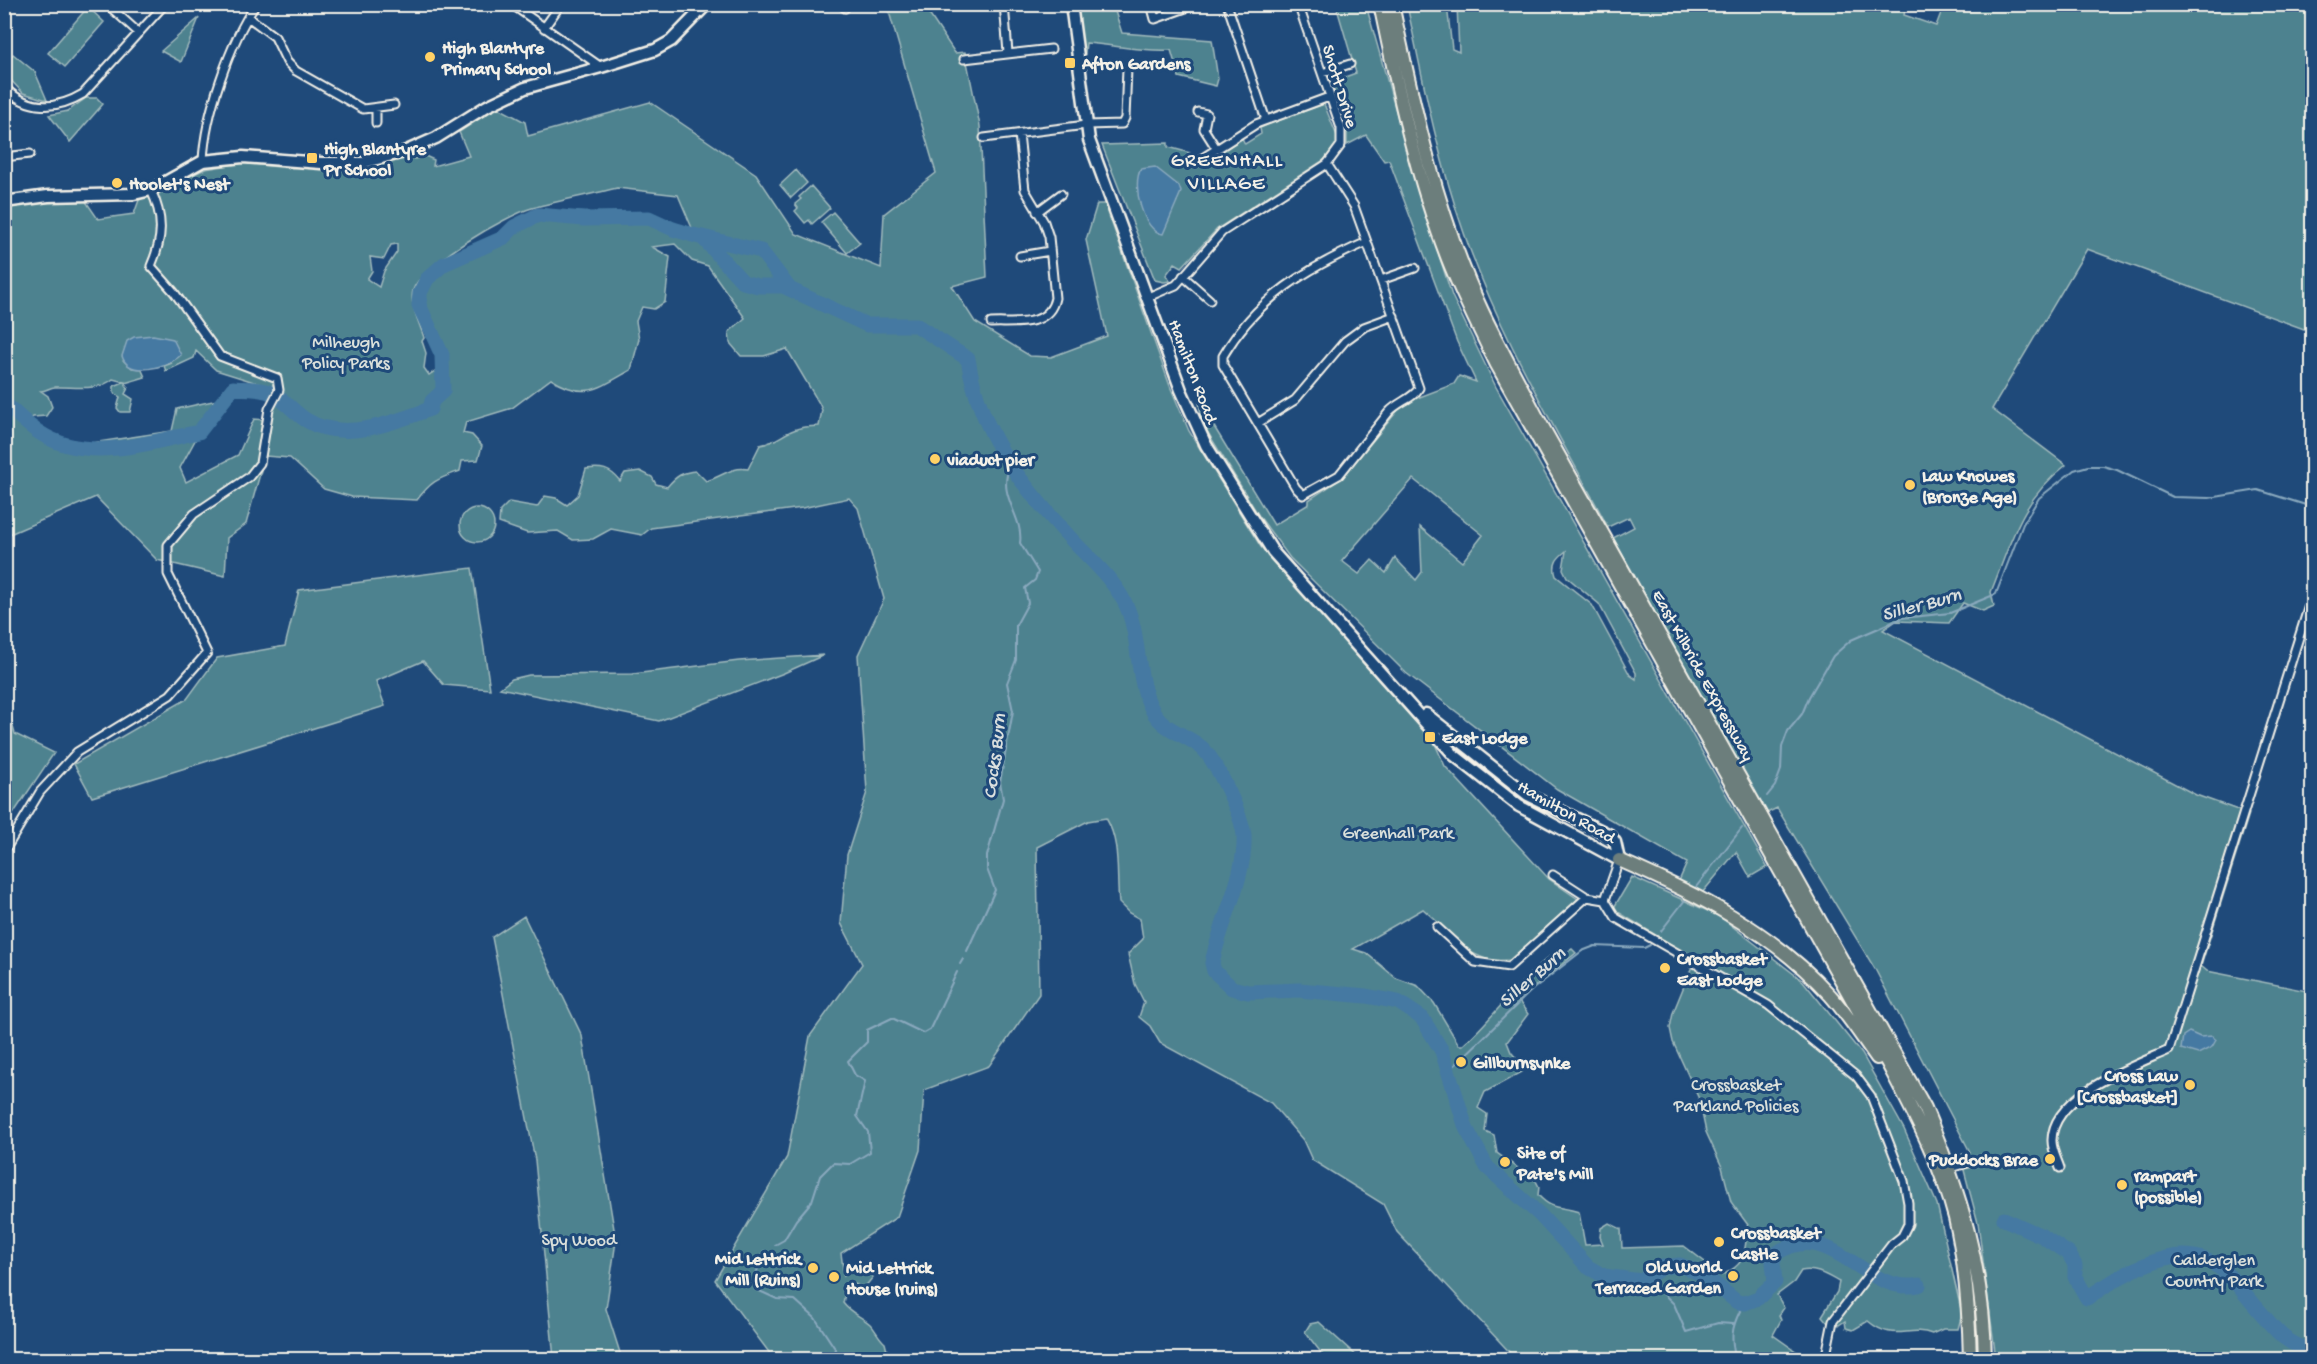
<svg xmlns="http://www.w3.org/2000/svg" width="2317" height="1364" font-family="'Gochi Hand',sans-serif">
	<style>
		.green { fill: #4e828f; stroke: #a1babc; stroke-width: 1.5; fill-rule: evenodd }
		.water { fill: #4479a2; stroke: #8aa9be; stroke-width: 1.5 }
		.lines { fill: none; stroke-linecap: round; stroke-linejoin: round }
		.stream { stroke: #8aa9be; stroke-width: 2 }
		.river { stroke: #4479a2; stroke-width: 15 }
		.minor-casing { stroke: #f4f1e8; stroke-width: 11 }
		.secondary-casing { stroke: #f4f1e8; stroke-width: 15 }
		.trunk-casing { stroke: #f4f1e8; stroke-width: 16 }
		.minor { stroke: #1f4a7a; stroke-width: 7 }
		.secondary { stroke: #1f4a7a; stroke-width: 10 }
		.trunk { stroke: #6c7e7c; stroke-width: 12 }
		.poi-dot { fill: #ffd166; stroke: #1f4a7a; stroke-width: 2 }
		.labels { text-anchor: middle; stroke-width: 6; stroke-linejoin: round; paint-order: stroke }
		.poi-label { font-size: 18px; font-weight: bold; fill: #f4f1e8; stroke: #1f4a7a; text-anchor: start }
		.street-label { font-size: 18px; fill: #f4f1e8; stroke: #1f4a7a }
		.park-label { font-size: 18px; fill: #dbe0db; stroke: #1f4a7a }
		.neighbourhood-label { font-size: 20px; letter-spacing: 1.5px; fill: #f4f1e8; stroke: #1f4a7a }
		.water-label { font-size: 20px; font-style: italic; fill: #dadfde; stroke: #1f4a7a }
	</style>
	<rect width="100%" height="100%" fill="#1f4a7a"/>
	<filter id="ink" filterUnits="userSpaceOnUse"><feTurbulence type="fractalNoise" baseFrequency=".0167" numOctaves="2"/><feDisplacementMap in="SourceGraphic" scale="12" xChannelSelector="R" yChannelSelector="G"/><feConvolveMatrix kernelMatrix="1 2 1 2 8 2 1 2 1" color-interpolation-filters="sRGB"/></filter>
	<g filter="url(#ink)">
		<path class="green" d="M 1906,4 L 1904,15 L 1936,26 L 1944,5 L 2312,5 L 2312,332 L 2087,249 L 1992,409 L 2066,465 C 2020,501 2012,540 1991,592 L 1994,606 L 1983,611 L 1963,603 L 1949,623 L 1896,621 L 1883,630 L 2196,795 L 2249,814 L 2201,966 L 2207,971 L 2312,992 L 2312,1359 L 1996,1359 L 1978,1223 L 1960,1155 L 1970,1152 L 1875,969 L 1777,808 L 1767,813 L 1613,538 L 1634,527 L 1629,517 L 1608,527 C 1557,431 1500,336 1464,233 C 1438,159 1423,81 1407,5 L 1447,5 L 1452,49 L 1459,52 L 1457,5 Z
			M 887,5 L 923,5 L 955,53 L 965,52 L 980,126 L 987,277 L 952,286 L 975,322 L 1030,356 L 1051,357 L 1107,336 L 1086,240 L 1097,204 L 1105,204 L 1170,386 L 1189,431 L 1261,547 L 1435,744 L 1445,766 L 1549,879 L 1578,899 L 1510,960 L 1490,961 L 1472,953 L 1423,909 L 1353,949 L 1366,953 L 1396,978 L 1418,986 L 1434,1003 L 1459,1045 L 1463,1045 C 1496,1016 1520,977 1557,951 L 1560,956 L 1572,949 L 1576,953 L 1518,1000 L 1528,1014 L 1507,1042 L 1511,1052 L 1523,1066 L 1522,1072 L 1485,1092 L 1478,1108 L 1487,1114 L 1485,1131 L 1494,1135 L 1497,1153 L 1536,1181 L 1539,1187 L 1538,1195 C 1554,1212 1560,1205 1579,1212 L 1585,1245 L 1603,1244 L 1600,1237 L 1601,1228 L 1609,1223 L 1621,1229 L 1622,1248 L 1684,1246 L 1722,1275 C 1748,1264 1744,1251 1748,1225 L 1731,1202 L 1722,1167 L 1706,1132 L 1699,1099 L 1673,1042 L 1670,1028 L 1673,1013 L 1695,959 L 1613,909 L 1632,877 L 1719,916 L 1803,981 L 1862,1054 L 1904,1129 L 1937,1204 L 1962,1314 L 1958,1329 L 1943,1329 L 1932,1334 C 1908,1325 1894,1343 1868,1321 L 1853,1330 L 1846,1328 L 1845,1321 L 1839,1325 L 1828,1323 L 1822,1316 L 1837,1292 L 1839,1282 C 1826,1275 1816,1268 1801,1271 L 1794,1282 L 1777,1295 L 1784,1308 L 1779,1315 L 1781,1320 L 1773,1335 L 1807,1359 L 1516,1359 L 1397,1232 L 1383,1204 L 1312,1160 L 1303,1140 L 1271,1103 L 1160,1043 L 1150,1026 L 1139,1017 L 1144,1002 L 1135,984 L 1128,954 L 1143,939 L 1140,919 L 1129,913 L 1119,903 C 1116,874 1121,843 1106,818 L 1088,821 L 1037,847 L 1039,994 L 989,1066 L 924,1090 L 920,1150 L 897,1217 L 841,1253 L 844,1276 L 852,1268 L 855,1270 L 861,1264 L 873,1277 L 864,1288 L 855,1284 L 846,1289 L 843,1303 C 850,1313 861,1316 870,1324 C 876,1330 878,1337 885,1343 L 888,1355 L 892,1359 L 774,1359 L 715,1280 L 787,1157 L 810,1036 L 862,964 L 841,923 L 847,855 L 867,792 L 858,655 L 884,599 L 858,508 L 849,498 L 802,508 L 651,528 L 642,535 L 611,529 L 593,539 L 573,540 L 558,531 L 527,533 L 499,523 L 500,511 L 509,502 L 537,507 L 545,496 L 556,498 L 567,505 L 578,495 L 586,469 C 601,467 610,468 620,481 L 625,473 L 640,471 L 652,477 L 656,484 L 667,487 C 676,476 682,472 696,471 L 706,481 C 722,477 731,466 748,469 L 760,445 C 778,442 783,432 800,428 C 806,426 813,427 819,426 L 822,410 L 819,403 L 787,349 L 764,356 L 741,356 L 730,343 L 729,332 L 745,318 L 708,266 L 692,261 L 675,244 L 652,247 L 670,257 L 665,302 L 654,309 L 642,307 L 636,321 L 639,339 L 631,370 C 599,388 585,401 551,379 L 512,408 L 466,422 L 463,433 L 472,435 L 482,446 L 478,460 L 462,461 L 460,471 C 438,479 432,480 417,500 L 352,497 L 324,489 L 290,458 L 265,456 L 246,524 L 227,538 L 225,576 L 157,560 L 96,497 L 5,536 L 5,206 L 85,200 L 98,219 L 134,214 L 139,200 L 205,169 L 243,163 L 289,168 L 314,166 L 336,170 L 400,155 L 415,159 L 423,155 L 434,160 L 433,166 L 469,156 L 459,132 L 497,107 L 525,122 L 528,136 L 650,102 L 756,174 L 796,234 L 881,268 L 884,214 L 936,173 ZM 617,188 L 678,195 L 695,235 L 673,229 L 648,217 L 643,220 L 538,215 L 514,227 L 503,239 L 444,264 L 427,279 L 420,293 L 419,305 L 440,349 L 445,354 L 445,364 L 429,375 L 424,368 L 426,353 L 422,341 L 424,338 C 420,324 409,304 413,290 C 421,265 507,215 532,208 C 560,200 589,195 617,188 ZM 397,244 L 397,252 L 384,271 L 379,287 L 367,279 L 372,271 L 370,257 L 384,259 L 391,245 ZM 196,351 L 216,370 L 270,387 L 280,381 L 267,420 L 254,419 L 238,455 L 186,482 L 180,468 L 217,400 L 177,409 L 172,431 L 58,448 L 27,422 L 33,417 L 46,416 L 52,407 L 48,396 L 41,391 C 46,391 50,387 55,387 C 72,386 98,392 113,379 L 124,382 L 114,386 L 114,393 L 120,397 L 117,408 L 120,412 L 130,412 L 133,399 L 125,394 L 128,388 L 125,383 L 145,377 L 141,368 L 132,368 L 124,361 L 172,363 L 164,366 L 166,371 L 194,358 Z
			M 1077,5 L 1113,5 L 1122,33 L 1212,40 L 1218,79 L 1216,86 L 1179,77 L 1171,50 C 1142,52 1115,45 1086,43 L 1084,62 Z
			M 1336,5 L 1366,5 L 1415,179 L 1452,296 L 1496,387 L 1767,867 L 1750,877 L 1736,852 L 1702,893 L 1679,881 L 1687,863 L 1557,789 L 1406,673 L 1290,558 L 1259,516 L 1202,423 L 1199,402 L 1274,525 L 1309,504 L 1309,500 L 1342,478 L 1404,403 L 1454,384 L 1459,376 L 1476,382 L 1457,342 L 1389,160 L 1384,161 L 1366,135 L 1347,145 L 1347,127 L 1331,82 L 1356,73 ZM 1413,479 L 1483,535 L 1462,562 L 1420,527 L 1422,572 L 1416,580 L 1395,558 L 1386,573 L 1372,560 L 1359,574 L 1342,561 ZM 1566,551 L 1563,569 L 1567,577 L 1599,604 L 1636,673 L 1636,679 L 1630,675 L 1592,605 L 1556,576 C 1552,564 1557,558 1566,551 Z
			M 88,7 L 104,22 L 65,67 L 48,53 Z
			M 199,18 L 181,62 L 161,51 Z
			M 13,54 L 35,72 L 47,100 L 23,93 L 5,74 L 5,63 Z
			M 86,98 L 97,98 L 103,104 L 70,142 L 49,115 L 68,111 Z
			M 1324,104 L 1337,136 L 1337,145 L 1327,158 L 1217,229 L 1182,267 L 1175,263 L 1166,275 L 1170,281 L 1164,282 L 1155,280 L 1102,145 L 1168,143 L 1168,147 L 1190,153 L 1199,166 L 1242,138 L 1245,144 L 1261,134 L 1260,128 L 1267,125 Z
			M 796,170 L 807,183 L 791,198 L 780,185 Z
			M 811,186 L 830,208 L 812,224 L 809,220 L 805,223 L 795,211 L 798,208 L 795,204 L 801,199 L 799,197 Z
			M 833,212 L 860,243 L 847,253 L 821,222 Z
			M460 525a17 17 0 1 1 34 0a17 17 0 1 1-34 0Z
			M 472,568 L 490,689 L 444,685 L 423,661 L 376,681 L 385,706 L 92,797 L 74,764 L 187,699 L 217,658 L 285,646 L 299,590 Z
			M 824,655 L 784,673 L 659,721 L 500,688 L 512,679 L 529,675 L 633,674 L 739,661 Z
			M 4,695 L 15,734 L 54,753 L 5,826 Z
			M 524,916 L 582,1036 L 616,1241 L 606,1309 L 622,1359 L 554,1359 L 535,1160 L 492,937 Z
			M 1319,1322 L 1360,1359 L 1326,1359 L 1305,1332 L 1310,1324 Z"/>
		<path class="water" d="M 1155,167 L 1179,186 L 1181,192 L 1163,234 C 1143,232 1131,184 1141,169 Z
			M 153,335 L 173,339 L 181,355 C 168,367 129,379 122,356 L 127,341 L 134,337 Z
			M 2189,1032 L 2200,1037 L 2212,1036 L 2216,1040 L 2212,1047 L 2198,1054 L 2181,1049 L 2183,1036 Z"/>
		<g class="lines">
			<path class="stream" d="M 1767,796 L 1775,786 L 1781,770 L 1782,747 L 1788,731 L 1802,714 L 1809,697 L 1833,656 L 1851,640 L 1902,618 L 1950,613 L 1996,594 L 2023,524 L 2039,498 L 2074,470 L 2088,466 L 2103,466 L 2117,470 L 2173,497 L 2209,498 L 2258,490 L 2312,507
				M 1696,887 L 1742,828
				M 1661,931 L 1685,900
				M 967,951 L 995,890 L 987,869 L 987,856 L 1003,799 L 1000,782 L 1013,711 L 1007,683 L 1016,660 L 1016,625 L 1028,603 L 1025,588 L 1035,580 L 1038,572 L 1020,543 C 1024,516 996,495 1010,467
				M 960,964 L 963,959
				M 1449,1071 L 1533,989 L 1582,951 L 1595,946 L 1644,948 L 1650,945
				M 775,1245 L 784,1240 L 796,1220 L 812,1201 L 820,1176 L 833,1163 L 850,1164 L 870,1152 L 868,1132 L 857,1116 L 865,1081 L 855,1075 L 848,1061 L 867,1042 L 867,1030 L 892,1018 L 923,1033 L 930,1029 L 957,972
				M 764,1251 L 753,1283 L 755,1289 L 777,1299 L 795,1300 L 815,1318 L 836,1350 L 837,1360
				M 1647,1278 L 1674,1304 L 1686,1332 L 1718,1323 L 1733,1324
				M 1737,1302 L 1740,1311 C 1731,1329 1731,1338 1735,1357 L 1743,1360"/>
			<path class="river" d="M 698,236 L 761,251 L 789,288
				M 4,403 C 16,413 27,425 40,433 C 87,464 150,442 199,432 L 233,388 C 243,389 255,388 265,391 C 280,394 293,412 306,420 C 343,443 392,423 430,409 L 432,401 L 443,391 L 442,355 L 419,305 L 420,293 L 427,279 L 444,264 L 503,238 L 514,227 L 538,215 L 584,219 L 649,218 L 673,229 L 703,238 L 743,282 L 758,286 L 783,286 L 867,325 L 916,325 L 968,359 C 980,435 1022,486 1073,541 C 1091,560 1113,579 1125,603 C 1142,637 1134,680 1154,713 C 1166,731 1185,734 1201,747 C 1215,758 1243,818 1244,836 C 1246,877 1220,923 1212,963 L 1214,971 L 1232,988 L 1248,992 L 1299,990 L 1366,996 L 1398,1002 L 1422,1018 L 1442,1051 L 1466,1128 L 1487,1167 L 1540,1215 L 1588,1267 L 1604,1276 L 1641,1281 L 1663,1267 L 1680,1265 L 1704,1275 L 1737,1302 L 1745,1303 L 1758,1298 L 1775,1282 L 1773,1262 L 1777,1253 C 1833,1217 1864,1296 1919,1285
				M 2004,1219 L 2042,1236 L 2069,1254 L 2075,1265 L 2075,1277 L 2087,1298 C 2118,1277 2171,1242 2210,1262 C 2229,1271 2243,1292 2256,1307 C 2279,1333 2279,1339 2312,1352"/>
			<g class="minor-casing">
				<path id="minor" d="M 111,4 L 109,6 L 139,33
					M 511,4 L 601,67
					M 840,4 L 845,8
					M 1004,4 L 1008,53
					M 1151,4 L 1155,19 L 1197,4
					M 1227,4 L 1266,120
					M 248,17 L 275,37 L 287,62 L 296,71 L 363,109 L 394,105
					M 544,28 L 561,4
					M 964,59 L 1051,49
					M 1322,73 L 1350,64
					M 4,87 C 28,111 56,110 83,94 L 165,4
					M 4,107 L 12,95
					M 376,109 L 376,123
					M 1198,112 L 1207,114 L 1204,129 L 1216,148
					M 984,138 L 1086,125 L 1122,124 L 1125,118 L 1127,69
					M 4,157 L 30,154
					M 203,161 C 205,115 230,42 256,4
					M 1198,161 L 1256,124 L 1329,97
					M 1327,164 L 1354,206 L 1367,242 C 1307,268 1257,298 1223,356 L 1223,365 L 1296,488 L 1303,495 L 1339,475 L 1389,412 C 1398,402 1414,398 1419,388 L 1367,242
					M 1037,212 L 1061,194
					M 1020,256 L 1050,251
					M 1183,276 L 1210,300
					M 1381,280 L 1415,268
					M 1148,297 L 1176,285 L 1222,232 L 1327,164 L 1341,145 L 1341,128 L 1298,4
					M 991,323 C 1015,322 1049,328 1055,298 L 1049,237 L 1044,222 L 1025,190 L 1019,134
					M 1258,423 L 1295,400 L 1345,341 L 1364,327 L 1394,316
					M 4,852 L 40,792 L 77,752 L 170,695 L 207,653 L 168,574 L 168,545 L 194,514 L 249,477 L 260,463 L 269,409 L 279,390 L 277,378 L 220,356 L 174,292 L 151,266 C 163,238 164,218 151,190
					M 1553,875 L 1587,897 L 1605,900
					M 1605,900 L 1616,918 L 1768,1005 L 1856,1076 L 1871,1096 L 1904,1181 L 1908,1203 L 1908,1224 L 1902,1236 L 1892,1244 L 1833,1321 L 1825,1360
					M 1605,900 L 1619,860
					M 1437,927 L 1475,962 L 1509,967 L 1587,897
					M 1950,1168 L 1982,1159
					M 2060,1168 C 2057,1159 2052,1150 2052,1141 C 2051,1095 2134,1066 2169,1050 L 2312,596"/>
			</g>
			<g class="secondary-casing">
				<path id="secondary" d="M 1071,4 L 1089,140 L 1181,390 L 1206,445 L 1273,552 L 1454,755 L 1519,806 L 1619,860
					M 4,202 L 48,196 L 134,194 L 151,190 L 203,161 L 243,157 L 321,163 L 362,163 L 404,152 L 436,138 L 487,106 L 525,88 L 601,67 L 655,50 L 671,41 L 707,4
					M 1426,714 L 1528,795 L 1610,835 L 1615,842 L 1619,860"/>
			</g>
			<g class="trunk-casing">
				<path id="trunk" d="M 1380,4 C 1398,91 1416,177 1448,259 C 1462,295 1479,328 1496,363 L 1887,1062 C 1913,1112 1941,1163 1955,1218 C 1966,1264 1969,1312 1970,1360
					M 1392,4 C 1414,108 1437,215 1482,311 C 1499,347 1519,382 1537,417 L 1925,1108 C 1960,1192 1984,1267 1985,1360
					M 1619,860 C 1697,894 1772,931 1830,995 C 1847,1014 1862,1037 1877,1058"/>
			</g>
			<use href="#minor" class="minor"/>
			<use href="#secondary" class="secondary"/>
			<use href="#trunk" class="trunk"/>
		</g>
	</g>
	<g class="poi-dot">
		<circle cx="430" cy="57" r="6"/>
		<rect x="1064" y="57" width="12" height="12" rx="3"/>
		<rect x="306" y="152" width="12" height="12" rx="3"/>
		<circle cx="117" cy="183" r="6"/>
		<circle cx="935" cy="459" r="6"/>
		<circle cx="1910" cy="485" r="6"/>
		<rect x="1424" y="731" width="12" height="12" rx="3"/>
		<circle cx="1665" cy="968" r="6"/>
		<circle cx="1461" cy="1062" r="6"/>
		<circle cx="2190" cy="1085" r="6"/>
		<circle cx="2050" cy="1159" r="6"/>
		<circle cx="1505" cy="1162" r="6"/>
		<circle cx="2122" cy="1185" r="6"/>
		<circle cx="1719" cy="1242" r="6"/>
		<circle cx="813" cy="1268" r="6"/>
		<circle cx="1733" cy="1276" r="6"/>
		<circle cx="834" cy="1277" r="6"/>
	</g>
	<g class="labels">
		<g class="poi-label">
			<text x="442" y="53">High Blantyre<tspan x="442" dy="21">Primary School</tspan></text>
			<text x="1082" y="69">Afton Gardens</text>
			<text x="324" y="154">High Blantyre<tspan x="324" dy="21">Pr School</tspan></text>
			<text x="129" y="189">Hoolet's Nest</text>
			<text x="947" y="465">viaduct pier</text>
			<text x="1922" y="481">Law Knowes<tspan x="1922" dy="21">(Bronze Age)</tspan></text>
			<text x="1442" y="743">East Lodge</text>
			<text x="1677" y="964">Crossbasket<tspan x="1677" dy="21">East Lodge</tspan></text>
			<text x="1473" y="1068">Gillburnsynke</text>
			<text x="2178" y="1081" text-anchor="end">Cross Law<tspan x="2178" dy="21">[Crossbasket]</tspan></text>
			<text x="1517" y="1158">Site of<tspan x="1517" dy="21">Pate's Mill</tspan></text>
			<text x="2038" y="1165" text-anchor="end">Puddocks Brae</text>
			<text x="2134" y="1181">rampart<tspan x="2134" dy="21">(possible)</tspan></text>
			<text x="1731" y="1238">Crossbasket<tspan x="1731" dy="21">Castle</tspan></text>
			<text x="801" y="1264" text-anchor="end">Mid Lettrick<tspan x="801" dy="21">Mill (Ruins)</tspan></text>
			<text x="1721" y="1272" text-anchor="end">Old World<tspan x="1721" dy="21">Terraced Garden</tspan></text>
			<text x="846" y="1273">Mid Lettrick<tspan x="846" dy="21">House (ruins)</tspan></text>
		</g>
		<g class="street-label">
			<text transform="translate(1341 86) rotate(73)" y="6">Shott Drive</text>
			<text transform="translate(1194 371) rotate(69)" y="6">Hamilton Road</text>
			<text transform="translate(1704 675) rotate(61)" y="6">East Kilbride Expressway</text>
			<text transform="translate(1567 811) rotate(30)" y="6">Hamilton Road</text>
		</g>
		<g class="park-label">
			<text x="346" y="347">Milheugh<tspan x="346" dy="21">Policy Parks</tspan></text>
			<text x="1398" y="838">Greenhall Park</text>
			<text x="1736" y="1090">Crossbasket<tspan x="1736" dy="21">Parkland Policies</tspan></text>
			<text x="579" y="1245">Spy Wood</text>
			<text x="2214" y="1265">Calderglen<tspan x="2214" dy="21">Country Park</tspan></text>
		</g>
		<g class="neighbourhood-label">
			<text x="1227" y="166">GREENHALL<tspan x="1227" dy="23">VILLAGE</tspan></text>
		</g>
		<g class="water-label">
			<text transform="translate(1921 603) rotate(-15)" y="7">Siller Burn</text>
			<text transform="translate(993 756) rotate(-83)" y="7">Cocks Burn</text>
			<text transform="translate(1531 976) rotate(-41)" y="7">Siller Burn</text>
		</g>
	</g>
	<rect width="2317" height="1364" fill="none" stroke="#1f4a7a" stroke-width="24"/>
	<rect x="12" y="12" width="2293" height="1340" fill="none" stroke="#f4f1e8" stroke-width="2" filter="url(#ink)"/>
</svg>
